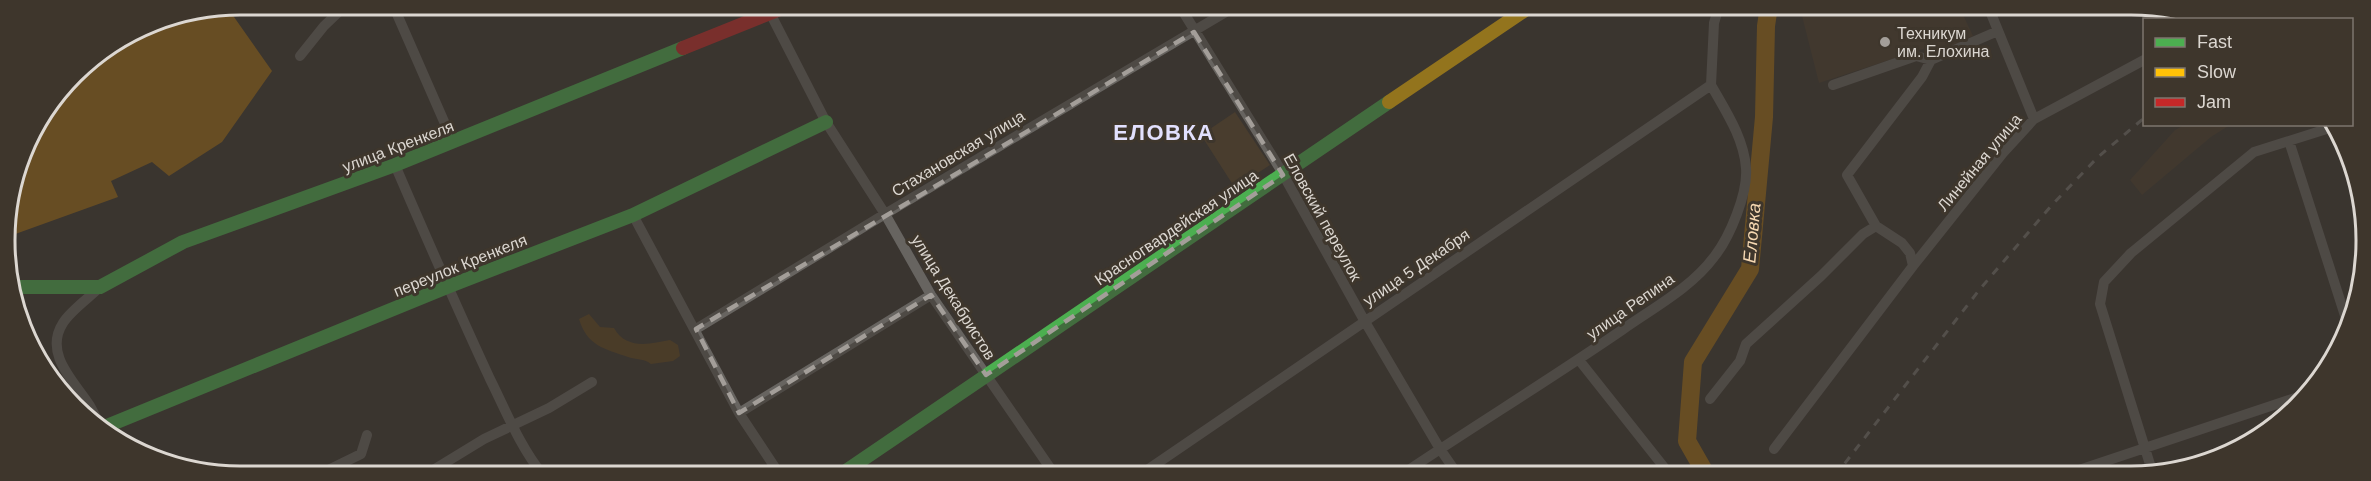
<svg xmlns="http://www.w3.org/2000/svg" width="2371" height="481" font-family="Arial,sans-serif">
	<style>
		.built { fill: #493d2e }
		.green { fill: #5e4520 }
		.water { fill: #9e6b14 }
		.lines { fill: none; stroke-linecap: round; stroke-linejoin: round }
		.river { stroke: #9e6b14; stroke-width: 18 }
		.street { stroke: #676460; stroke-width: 10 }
		.fast { stroke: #4caf50; stroke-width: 14 }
		.slow { stroke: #ffc107; stroke-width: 14 }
		.jam { stroke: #c62828; stroke-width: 14 }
		.rail { stroke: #726f6c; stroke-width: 3; stroke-dasharray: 8 8; stroke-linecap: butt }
		.marked { fill: none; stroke: #a39e99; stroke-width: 4.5; stroke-dasharray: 12 8; stroke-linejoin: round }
		.poi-dot { fill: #a39e99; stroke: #3e362c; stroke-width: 2 }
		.labels { text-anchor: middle; stroke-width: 6; stroke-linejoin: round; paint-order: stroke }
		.poi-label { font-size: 16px; fill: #dcd7d1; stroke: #3e362c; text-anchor: start }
		.street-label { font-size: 16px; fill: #dcd7d1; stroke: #3e362c }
		.water-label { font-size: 18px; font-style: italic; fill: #f6d8b2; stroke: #3e362c }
		.district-label { font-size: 22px; font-weight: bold; letter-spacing: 1.5px; fill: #e2e0fe; stroke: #3e362c }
		.rim { fill: none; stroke: #dcd7d1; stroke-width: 3 }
	</style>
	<rect width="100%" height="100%" fill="#3a3530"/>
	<path class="built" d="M 1806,6 L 1959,6 L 1973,36 L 1939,53 L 1926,48 L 1819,83 L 1802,16 Z
		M 1235,112 L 1270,165 L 1235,188 L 1201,135 Z
		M 2184,125 L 2230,125 L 2211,137 L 2142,195 L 2130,180 L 2175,130 Z"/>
	<path class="green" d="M 589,314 L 600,327 L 614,328 C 626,350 650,344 670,340 L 678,345 L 680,356 L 673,361 L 651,364 C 643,358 637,360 628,357 C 605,349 587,346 579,319 Z"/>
	<path class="water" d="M 227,7 L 272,71 L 222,142 L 169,176 L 152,162 L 111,181 L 118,197 L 7,237 L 5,225 L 23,150 L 74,73 L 151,22 Z"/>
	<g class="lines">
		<path class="river" d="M 1707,476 L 1687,441 L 1693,362 L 1750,269 L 1764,117 L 1766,26 L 1769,6"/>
		<path class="street" d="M 393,5 L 453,142
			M 766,5 L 826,122 L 885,214 L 931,295 L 1055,475
			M 1179,5 L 1279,167 L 1364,320 L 1440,449 L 1458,475
			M 1988,6 L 2034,119
			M 2191,16 L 2192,20
			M 300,56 L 324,26 L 346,5
			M 1711,85 L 1714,23 L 1719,6
			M 1833,85 L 1916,56 L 1931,60 L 1998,31
			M 2289,141 L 2348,325
			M 395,165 C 426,237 457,308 490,379 C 506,411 520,447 543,475
			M 633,215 L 739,413 L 780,475
			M 1913,266 L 1910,253 L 1902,243 L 1876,226 L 1847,175 L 1922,77 L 1931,60
			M 100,287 C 90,297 70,311 63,323 C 43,354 75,382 90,406 C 94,413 97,420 101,427
			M 696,329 L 885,214 L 1236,6
			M 1579,360 L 1671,476
			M 1710,399 L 1740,361 L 1746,344 L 1821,276 L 1863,234 L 1876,226
			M 739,413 L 931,295
			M 1774,449 L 1913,266 L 2003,153 L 2034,119 L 2144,60
			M 2153,474 L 2100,304 L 2104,282 L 2131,253 L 2254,152 L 2333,127
			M 318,475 L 361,454 L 367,435
			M 425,475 L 484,439 L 549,408 L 592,382
			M 1140,475 L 1711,85
			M 1401,475 C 1474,426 1549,380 1622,330 C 1653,308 1691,288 1714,257 C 1730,237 1748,193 1746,168 C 1744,138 1725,110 1711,85
			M 2061,476 L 2307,394"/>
		<path class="fast" d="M 13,287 L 100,287 L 183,242 L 395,165 L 683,48
			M 102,428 L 447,287 L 633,215 L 826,122
			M 840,475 L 1389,102"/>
		<path class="slow" d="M 1389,102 L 1531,6"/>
		<path class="jam" d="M 683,48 L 790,5"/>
		<path class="rail" d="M 1835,476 L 1980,289 L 2051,206 L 2098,157 L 2144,118"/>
	</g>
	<path d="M0 0H2371V481H0ZM 1194,32 L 1283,175 L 986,375 L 931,295 L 739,413 L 696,329 Z" fill="#3a3530" fill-opacity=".55" fill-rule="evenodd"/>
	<path class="marked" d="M 1194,32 L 1283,175 L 986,375 L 931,295 L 739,413 L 696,329 Z"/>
	<circle class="poi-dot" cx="1885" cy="42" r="6"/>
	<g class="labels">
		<g class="poi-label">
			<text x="1897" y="39">Техникум<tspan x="1897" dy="18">им. Елохина</tspan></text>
		</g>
		<g class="street-label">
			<text transform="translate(398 146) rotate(-21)" y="6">улица Кренкеля</text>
			<text transform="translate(958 153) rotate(-31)" y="6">Стахановская улица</text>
			<text transform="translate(1979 162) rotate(-50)" y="6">Линейная улица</text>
			<text transform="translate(1323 217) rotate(61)" y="6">Еловский переулок</text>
			<text transform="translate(1176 227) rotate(-34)" y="6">Красногвардейская улица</text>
			<text transform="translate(460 265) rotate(-22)" y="6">переулок Кренкеля</text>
			<text transform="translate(1416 267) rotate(-34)" y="6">улица 5 Декабря</text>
			<text transform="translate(954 297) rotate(58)" y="6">улица Декабристов</text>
			<text transform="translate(1630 306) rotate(-35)" y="6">улица Репина</text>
		</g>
		<g class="water-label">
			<text transform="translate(1752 233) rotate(-85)" y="6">Еловка</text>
		</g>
		<g class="district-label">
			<text x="1164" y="140">ЕЛОВКА</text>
		</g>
	</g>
	<path d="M0 0H2371V481H0ZM240 15H2131A225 225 0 0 1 2356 240V241A225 225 0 0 1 2131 466H240A225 225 0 0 1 15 241V240A225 225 0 0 1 240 15Z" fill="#3e362c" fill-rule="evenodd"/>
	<path class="rim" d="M240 15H2131A225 225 0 0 1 2356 240V241A225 225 0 0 1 2131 466H240A225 225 0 0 1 15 241V240A225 225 0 0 1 240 15Z"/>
	<rect x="2143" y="18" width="210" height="108" fill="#3e362c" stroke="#7d766e" stroke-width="1.5"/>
	<rect x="2155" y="38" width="30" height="9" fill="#4caf50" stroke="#7d766e" stroke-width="1.5"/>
	<text x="2197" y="48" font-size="18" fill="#dcd7d1">Fast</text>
	<rect x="2155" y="68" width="30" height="9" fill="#ffc107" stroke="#7d766e" stroke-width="1.5"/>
	<text x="2197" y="78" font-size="18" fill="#dcd7d1">Slow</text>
	<rect x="2155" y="98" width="30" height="9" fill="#c62828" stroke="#7d766e" stroke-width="1.5"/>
	<text x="2197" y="108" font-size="18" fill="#dcd7d1">Jam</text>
</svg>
